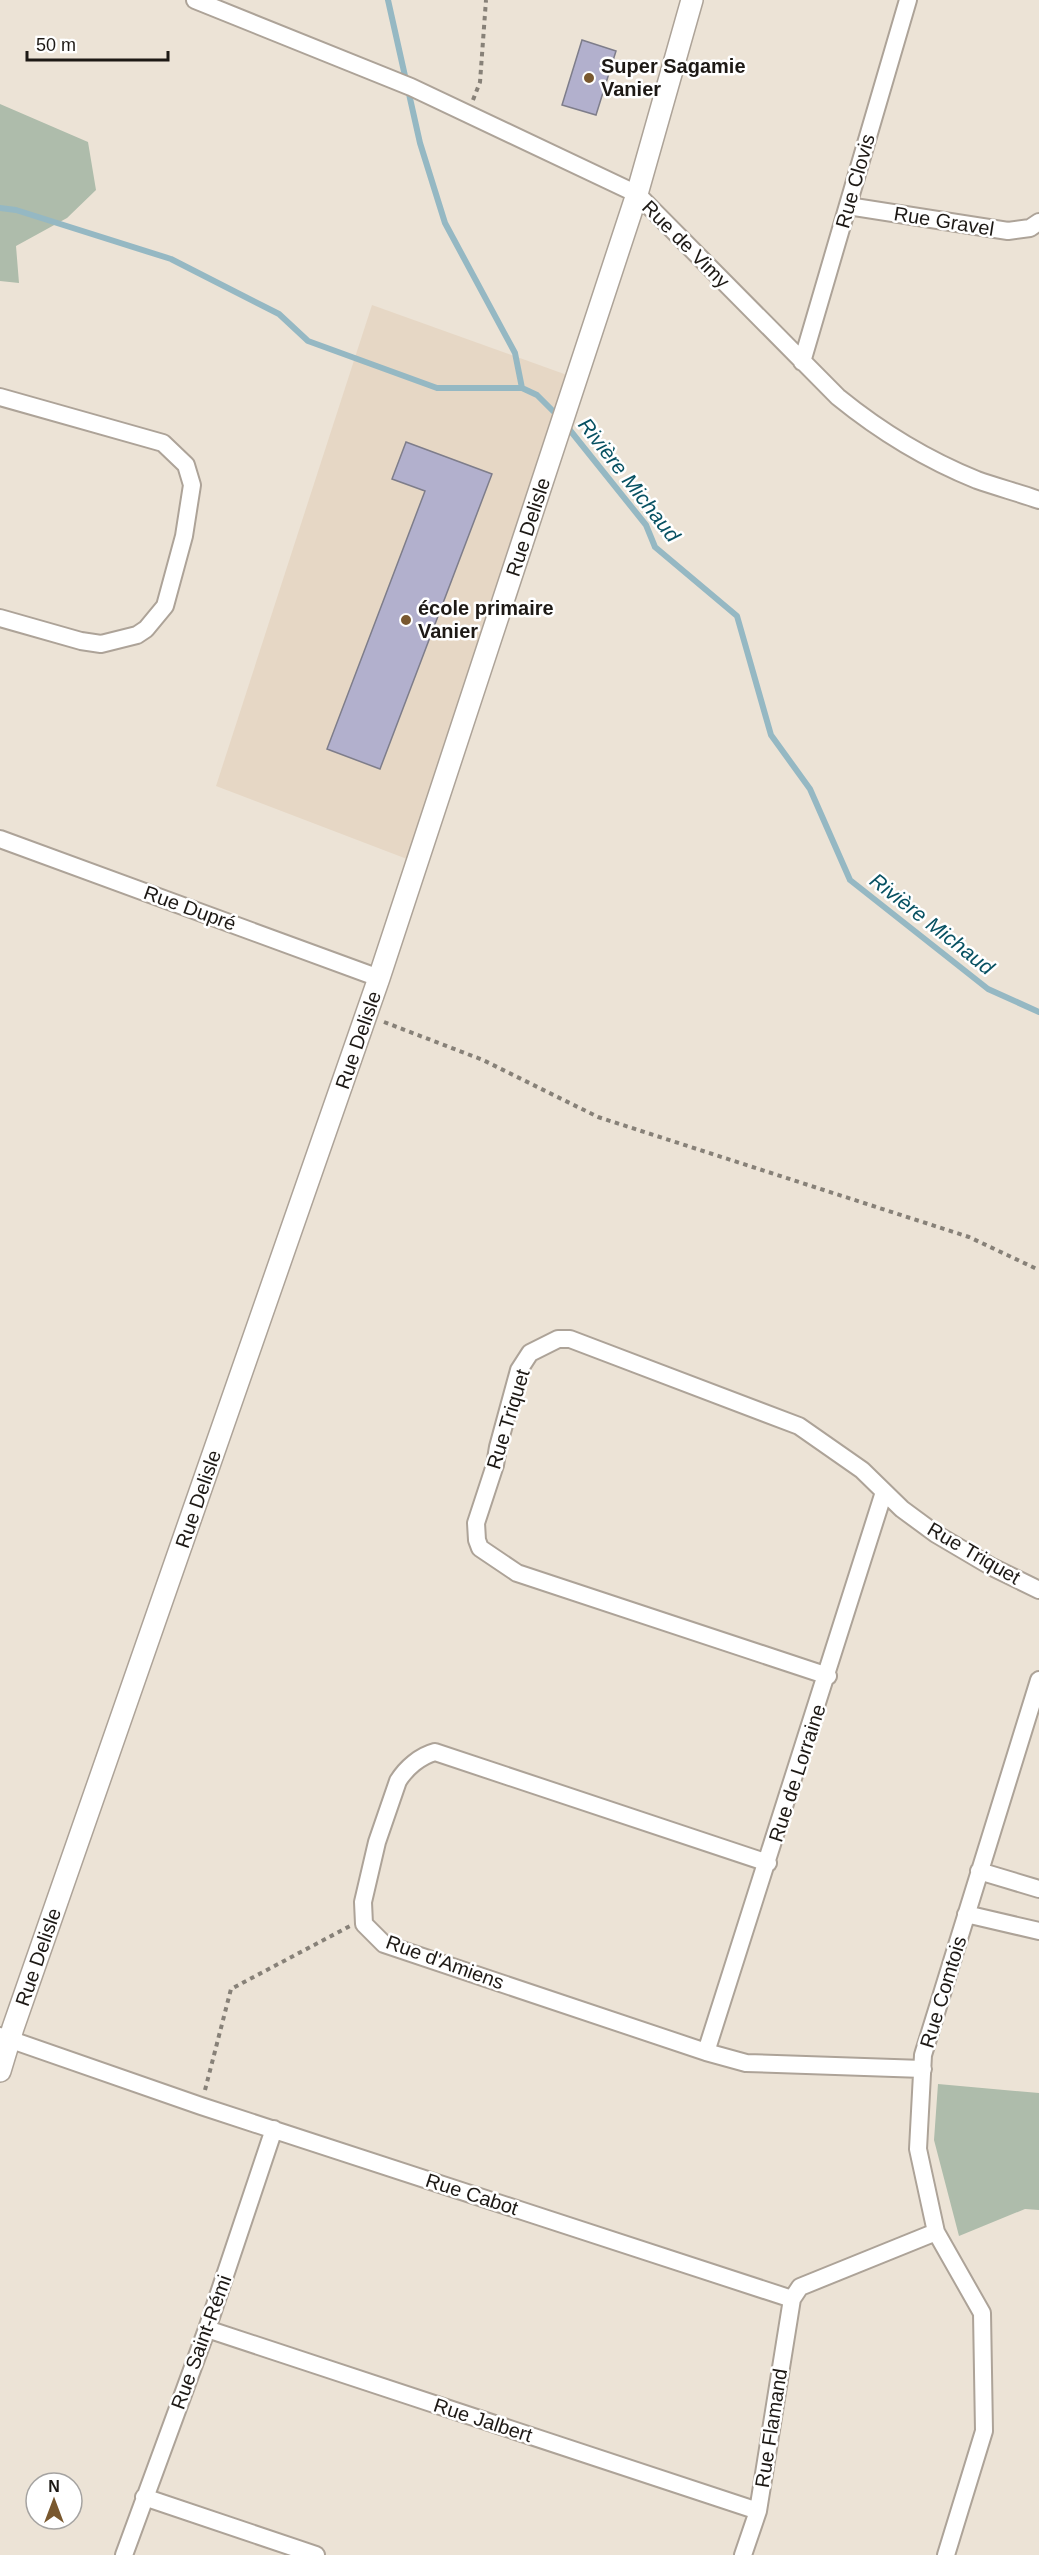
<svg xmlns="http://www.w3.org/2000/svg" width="1039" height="2555" font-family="Helvetica,sans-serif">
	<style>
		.built { fill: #e6d7c5 }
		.green { fill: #aebcab }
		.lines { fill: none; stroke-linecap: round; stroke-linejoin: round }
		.stream { stroke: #95b8c3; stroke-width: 6 }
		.building { fill: #b2b0cd; stroke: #7e7d8a; stroke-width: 1.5 }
		.minor-casing { stroke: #ada398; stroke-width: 20 }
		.tertiary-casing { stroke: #ada398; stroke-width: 24 }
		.path { stroke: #878178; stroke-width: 4; stroke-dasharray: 4.5 4.5; stroke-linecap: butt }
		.minor { stroke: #fff; stroke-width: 16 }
		.tertiary { stroke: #fff; stroke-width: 21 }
		.poi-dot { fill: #79582f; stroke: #fff; stroke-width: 2 }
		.labels { text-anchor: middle; stroke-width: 5; stroke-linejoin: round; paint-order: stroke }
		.poi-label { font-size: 20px; font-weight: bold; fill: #1d1915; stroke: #fff; text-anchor: start }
		.street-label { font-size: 20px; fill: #1d1915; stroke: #fff }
		.water-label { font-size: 21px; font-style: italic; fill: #075162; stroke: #fff }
	</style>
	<rect width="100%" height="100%" fill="#ece3d6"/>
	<path class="built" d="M 372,305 L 567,375 L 407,859 L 216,786 Z"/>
	<path class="green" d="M 0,104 L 88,142 L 96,190 L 67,218 L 16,246 L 19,283 L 0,281 Z
		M 938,2084 L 1039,2093 L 1039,2210 L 1025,2209 L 959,2236 L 934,2140 Z"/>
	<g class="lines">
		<path class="stream" d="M 388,0 L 420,143 L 445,223 L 515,353 L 522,388 L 537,395 L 559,417
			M 0,208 L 16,210 L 171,259 L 279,314 L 308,341 L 437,388 L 522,388
			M 565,424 L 646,525 L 655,547 L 737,616 L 771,735 L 810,789 L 850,880 L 988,989 L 1039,1012"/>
	</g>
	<path class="building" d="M 582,40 L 616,51 L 596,115 L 562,105 Z
		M 406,442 L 492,474 L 380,769 L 327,749 L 425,491 L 392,479 Z"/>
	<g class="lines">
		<g class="minor-casing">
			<path id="minor" d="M 195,0 L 411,87 L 637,194 L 838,397 C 881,432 925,459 977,480 C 997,487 1019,493 1039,500
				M 848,206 L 1008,231 L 1030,228 L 1039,222
				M 802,362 L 908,0
				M 0,397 L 163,443 L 186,465 L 192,485 L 184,536 L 165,606 L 146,629 L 137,635 L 101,644 L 81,641 L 0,618
				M 0,839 L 379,978
				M 828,1676 L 517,1573 L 480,1548 L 477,1540 L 476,1523 L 495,1465 L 498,1447 L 519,1370 L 530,1353 L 558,1339 L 570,1339 L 799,1426 L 862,1470 L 902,1509 L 936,1534 L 992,1567 L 1039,1590
				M 768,1863 L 435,1752 C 420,1756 406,1768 398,1781 L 377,1842 L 363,1902 L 364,1924 L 384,1944 L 706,2052 L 746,2063 L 923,2069
				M 979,1871 L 1039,1889
				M 966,1914 L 1039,1931
				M 0,2036 L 201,2106 L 792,2299
				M 706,2052 L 884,1492
				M 207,2329 L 758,2511
				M 144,2497 L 316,2555
				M 124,2555 L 207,2329 L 274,2129
				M 743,2555 L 758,2511 L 792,2299 L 800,2287 L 936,2232
				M 946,2555 L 984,2431 L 982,2313 L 936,2232 L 918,2149 L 923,2055 L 1039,1680"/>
		</g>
		<g class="tertiary-casing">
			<path id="tertiary" d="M 0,2071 L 13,2028 L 379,978 L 637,194 L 692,0"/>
		</g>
		<path class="path" d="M 473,100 L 480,82 L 486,0
			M 384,1022 L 483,1060 L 598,1117 L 969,1237 L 1039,1270
			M 205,2090 L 231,1989 L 350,1926"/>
		<use href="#minor" class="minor"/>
		<use href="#tertiary" class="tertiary"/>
	</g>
	<g class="poi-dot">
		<circle cx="589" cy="78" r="6"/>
		<circle cx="406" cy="620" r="6"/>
	</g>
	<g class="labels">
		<g class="poi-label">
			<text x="601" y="73">Super Sagamie<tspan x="601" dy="23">Vanier</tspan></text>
			<text x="418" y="615">école primaire<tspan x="418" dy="23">Vanier</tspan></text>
		</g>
		<g class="street-label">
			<text transform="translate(855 181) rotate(-74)" y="7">Rue Clovis</text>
			<text transform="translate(944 221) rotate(9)" y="7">Rue Gravel</text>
			<text transform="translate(686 244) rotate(45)" y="7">Rue de Vimy</text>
			<text transform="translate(528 527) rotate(-72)" y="7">Rue Delisle</text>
			<text transform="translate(190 908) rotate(20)" y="7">Rue Dupré</text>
			<text transform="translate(358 1040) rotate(-71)" y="7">Rue Delisle</text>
			<text transform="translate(508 1419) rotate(-73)" y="7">Rue Triquet</text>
			<text transform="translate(198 1499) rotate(-71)" y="7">Rue Delisle</text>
			<text transform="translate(974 1553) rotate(30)" y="7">Rue Triquet</text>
			<text transform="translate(797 1773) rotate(-72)" y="7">Rue de Lorraine</text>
			<text transform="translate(38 1957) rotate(-71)" y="7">Rue Delisle</text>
			<text transform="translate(445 1962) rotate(20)" y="7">Rue d'Amiens</text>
			<text transform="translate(943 1992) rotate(-73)" y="7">Rue Comtois</text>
			<text transform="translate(472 2194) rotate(18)" y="7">Rue Cabot</text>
			<text transform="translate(201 2342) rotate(-70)" y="7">Rue Saint-Rémi</text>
			<text transform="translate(483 2420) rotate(18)" y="7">Rue Jalbert</text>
			<text transform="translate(771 2428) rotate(-81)" y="7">Rue Flamand</text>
		</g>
		<g class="water-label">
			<text transform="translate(629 480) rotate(52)" y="7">Rivière Michaud</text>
			<text transform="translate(932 924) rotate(38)" y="7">Rivière Michaud</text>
		</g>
	</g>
	<g transform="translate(54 2501)"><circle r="28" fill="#ffffff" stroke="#a5a3a1" stroke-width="1.5"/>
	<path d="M0-4.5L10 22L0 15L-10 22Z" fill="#79582f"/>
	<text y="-9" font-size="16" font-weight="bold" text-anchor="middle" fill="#1d1915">N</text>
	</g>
	<path d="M27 51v9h141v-9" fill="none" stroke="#1d1915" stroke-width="3"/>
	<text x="36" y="51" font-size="18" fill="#1d1915" stroke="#ffffff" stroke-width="4.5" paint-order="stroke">50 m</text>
</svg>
